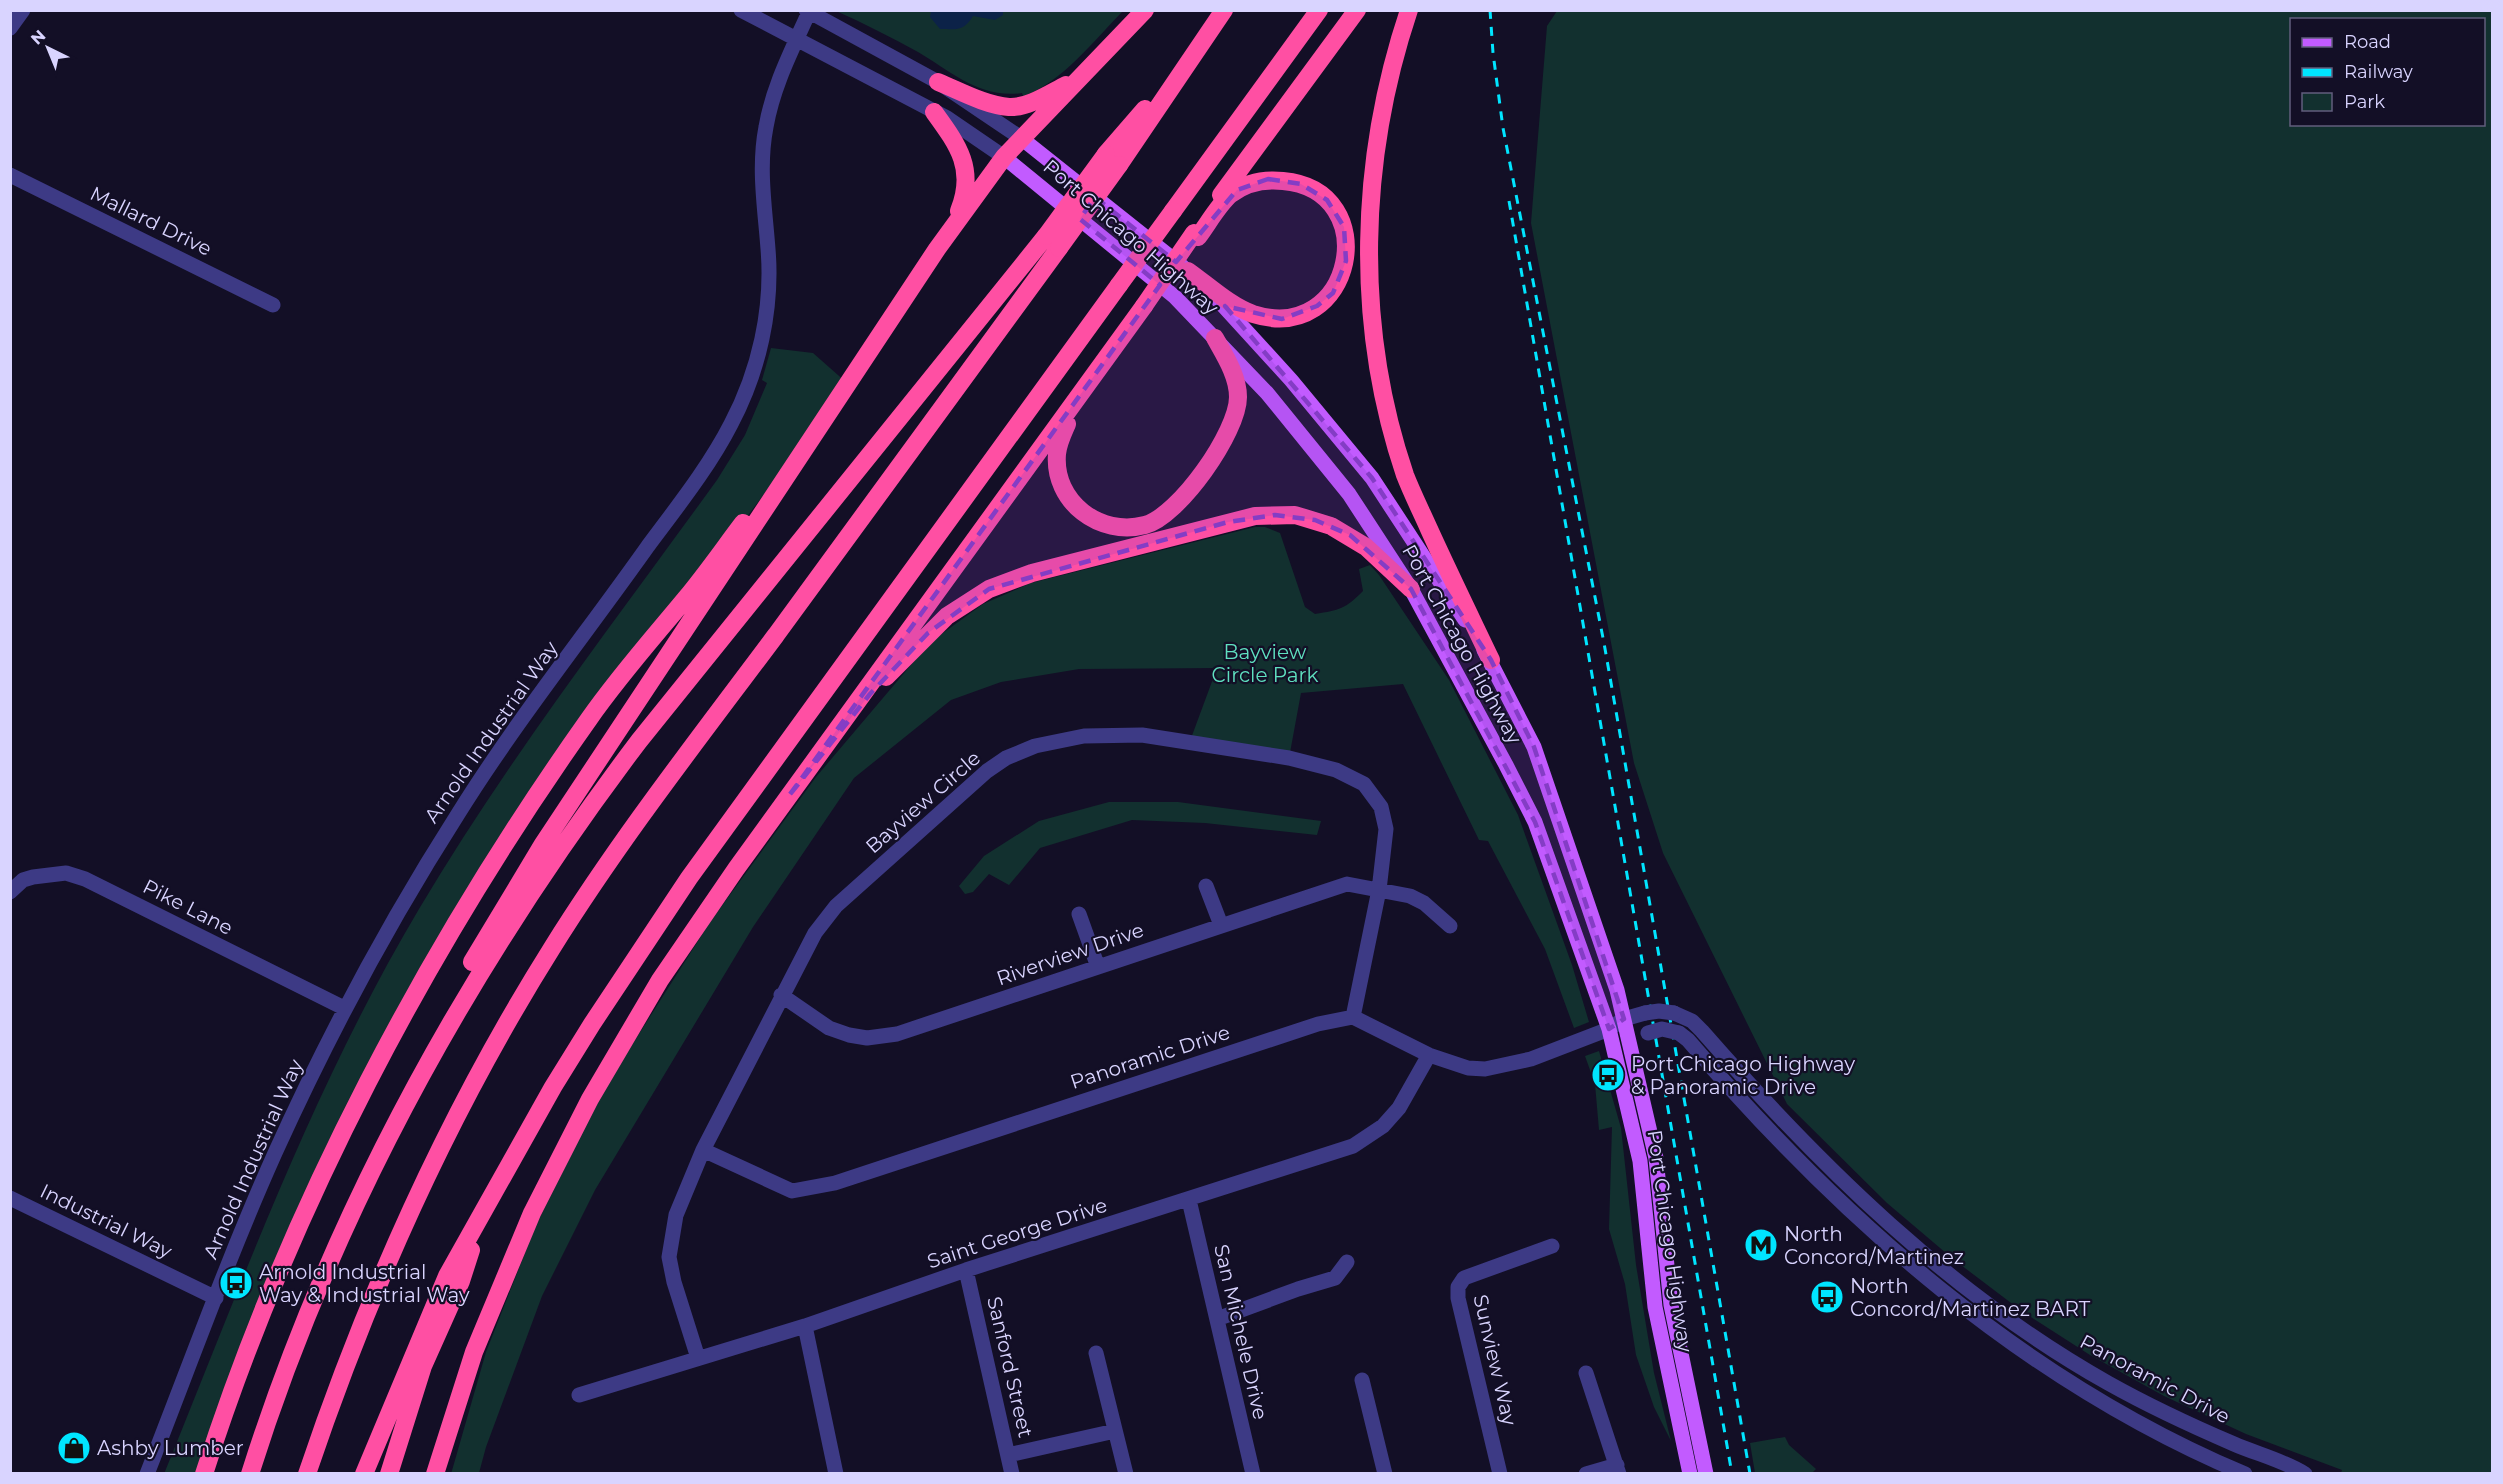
<svg xmlns="http://www.w3.org/2000/svg" width="2503" height="1484" font-family="Montserrat,sans-serif">
	<style>
		.green { fill: #12302f; fill-rule: evenodd }
		.water { fill: #0c2248 }
		.lines { fill: none; stroke-linecap: round; stroke-linejoin: round }
		.minor { stroke: #3d3a85; stroke-width: 15 }
		.major { stroke: #c25bff; stroke-width: 15 }
		.highway { stroke: #ff4fa3; stroke-width: 18 }
		.rail { stroke: #00e5ff; stroke-width: 3; stroke-dasharray: 9 8; stroke-linecap: butt }
		.minor-bridge { stroke: #3d3a85; stroke-width: 15 }
		.highway-bridge { stroke: #ff4fa3; stroke-width: 18 }
		.marked { fill: #843dc5; fill-opacity: 0.2; stroke: #843dc5; stroke-width: 4.5; stroke-dasharray: 12 8; stroke-linejoin: round }
		.labels { text-anchor: middle; stroke-width: 4.5; stroke-linejoin: round; paint-order: stroke }
		.street-label { font-size: 20px; fill: #d9d4ff; stroke: #130f26 }
		.park-label { font-size: 20px; fill: #5fe0c0; stroke: #130f26 }
		.poi-label { font-size: 20px; fill: #d9d4ff; stroke: #130f26; text-anchor: start }
	</style>
	<rect width="100%" height="100%" fill="#130f26"/>
	<path class="green" d="M 836,11 L 1123,11 C 1095,39 1061,84 1023,96 L 1022,93 C 980,99 952,72 918,52 C 891,37 863,23 836,11 Z
		M 1557,11 L 2492,11 L 2492,1473 L 2341,1473 L 2342,1470 L 2246,1434 L 2164,1396 L 2090,1355 L 2023,1312 L 1953,1259 L 1887,1203 L 1787,1104 L 1663,853 L 1634,763 L 1531,223 L 1547,26 ZM 2292,20 L 2484,20 L 2484,124 L 2292,124 Z
		M 771,348 L 813,353 L 847,383 L 687,597 L 568,750 L 345,1130 L 204,1473 L 164,1474 C 242,1282 313,1087 419,909 C 508,759 615,621 717,480 L 745,435 L 767,383 L 762,380 Z
		M 1255,527 L 1265,527 L 1280,533 L 1305,607 L 1315,614 C 1340,610 1345,609 1363,591 L 1359,569 L 1370,565 L 1379,575 L 1449,680 L 1518,815 L 1572,965 L 1589,1022 L 1574,1028 L 1545,949 L 1488,841 L 1479,840 L 1403,684 L 1301,693 L 1289,758 L 1190,741 L 1217,668 L 1079,669 L 1001,682 L 951,700 L 854,778 L 753,927 L 595,1190 L 542,1296 L 486,1447 L 479,1473 L 451,1474 L 486,1352 L 536,1225 L 604,1089 L 710,922 L 816,777 L 916,659 L 936,638 L 983,604 L 1031,583 Z
		M 1109,802 L 1178,802 L 1321,821 L 1317,835 L 1205,823 L 1132,820 L 1040,848 L 1009,885 L 989,874 L 973,892 L 965,894 L 959,886 L 984,856 L 1039,821 Z
		M 1599,1051 L 1621,1128 L 1636,1265 L 1654,1373 L 1671,1441 L 1654,1407 L 1636,1355 L 1625,1284 L 1609,1229 L 1612,1127 L 1599,1130 L 1595,1084 L 1585,1056 Z
		M 1785,1437 L 1789,1445 L 1816,1469 L 1812,1473 L 1755,1473 L 1750,1443 Z"/>
	<path class="water" d="M 931,11 L 1003,11 L 1003,15 L 995,20 L 973,16 C 963,32 957,29 940,29 L 930,17 Z"/>
	<g class="lines">
		<path class="minor" d="M 741,10 L 947,118 L 1004,157
			M 806,10 L 938,82 L 1021,138
			M 10,28 L 23,10
			M 10,175 L 273,305
			M 1206,886 L 1221,925
			M 10,892 L 23,880 L 33,877 L 66,873 L 85,879 L 344,1008
			M 1079,914 L 1098,967
			M 781,995 L 829,1028 L 849,1035 L 867,1038 L 897,1034 L 1347,884 L 1410,896 L 1424,903 L 1450,926
			M 1674,1013 L 1692,1021 L 1702,1031 C 1820,1166 1950,1294 2108,1383 C 2149,1406 2192,1426 2234,1444 C 2257,1454 2285,1461 2305,1474
			M 1679,1033 L 1688,1040 C 1842,1220 2024,1381 2245,1474
			M 703,1150 L 792,1191 L 835,1183 L 1318,1024 L 1353,1017 L 1429,1055 L 1468,1068 L 1485,1069 L 1531,1059 L 1609,1029 L 1624,1019 L 1645,1013
			M 10,1198 L 216,1298
			M 1189,1200 L 1253,1474
			M 966,1270 L 1012,1474
			M 1217,1319 L 1298,1289 L 1335,1278 L 1347,1262
			M 805,1326 L 836,1474
			M 1096,1353 L 1126,1474
			M 698,1358 L 674,1282 L 669,1257 L 676,1215 L 703,1150 L 815,933 L 836,906 L 987,771 L 1006,758 L 1035,746 L 1084,736 L 1142,735 L 1289,758 L 1336,770 L 1364,784 L 1381,807 L 1386,829 L 1379,890 L 1353,1017
			M 1586,1373 L 1619,1474
			M 1362,1380 L 1385,1474
			M 579,1395 L 805,1326 L 966,1270 L 1353,1146 L 1383,1126 L 1399,1108 L 1429,1055
			M 1008,1455 L 1115,1431
			M 147,1474 C 189,1367 228,1258 275,1153 C 328,1036 389,922 458,814 C 516,721 585,635 648,546 C 677,507 709,467 731,424 C 759,371 773,309 768,249 C 765,208 758,168 766,127 C 773,86 792,50 809,12
			M 1500,1474 L 1458,1298 L 1458,1287 L 1464,1278 L 1552,1246
			M 1586,1474 L 1617,1465"/>
		<path class="major" d="M 1021,138 L 1183,267
			M 1004,157 L 1175,297 L 1267,393 L 1349,494 L 1411,589 L 1506,765 L 1535,822 L 1609,1029 L 1640,1161 L 1655,1307 L 1690,1474
			M 1218,300 L 1291,380 L 1372,478 L 1465,620
			M 1484,650 L 1534,747 L 1617,990 L 1656,1158 L 1671,1305 L 1706,1474"/>
		<path class="highway" d="M 1409,10 C 1359,159 1354,325 1405,475 C 1412,493 1421,511 1429,529 C 1449,573 1470,616 1491,660
			M 938,82 C 960,91 985,105 1009,107 C 1028,108 1050,93 1066,85
			M 934,112 C 958,145 976,169 959,211
			M 1106,154 L 1145,109
			M 1119,165 L 1224,10
			M 1221,195 L 1357,10
			M 1173,211 L 1319,10
			M 1188,271 C 1208,285 1230,306 1253,314 C 1354,346 1385,190 1283,181 C 1264,179 1247,182 1231,194 C 1218,205 1208,224 1198,237
			M 1067,424 C 1063,433 1058,443 1057,454 C 1053,502 1100,537 1145,525 C 1179,516 1238,432 1238,397 C 1238,376 1225,356 1215,338
			M 886,677 L 947,616 L 989,589 L 1032,573 L 1255,516 L 1295,515 L 1331,526 L 1366,547 L 1411,589
			M 472,962 L 543,844 L 937,249 L 1004,157 L 1145,10
			M 204,1474 C 289,1208 428,946 589,719 C 619,676 653,638 686,598 C 706,574 724,548 743,523
			M 250,1474 C 334,1208 471,963 639,741 L 1046,236
			M 307,1474 C 369,1290 449,1112 552,948 C 620,839 699,738 776,635 C 871,506 966,377 1059,248
			M 364,1474 L 447,1276 L 553,1087 L 592,1024 L 689,878 L 1119,285
			M 389,1474 L 423,1366 L 461,1281 L 471,1250
			M 435,1474 L 474,1352 L 532,1213 L 590,1099 L 660,980 L 736,869 L 1144,306"/>
		<path class="rail" d="M 1490,10 L 1493,53 L 1503,128 L 1604,643 L 1750,1474
			M 1509,201 L 1732,1474"/>
		<path class="minor-bridge" d="M 1645,1013 L 1659,1011 L 1674,1013
			M 1648,1033 L 1662,1029 L 1679,1033"/>
		<path class="highway-bridge" d="M 1046,236 L 1106,154
			M 1059,248 L 1119,165
			M 1119,285 L 1173,211
			M 1144,306 L 1194,233"/>
	</g>
	<path class="marked" d="M 1268,179 L 1301,184 L 1327,200 L 1344,227 L 1346,261 L 1333,293 L 1317,306 L 1282,319 L 1225,306 L 1372,478 L 1491,660 L 1534,747 L 1624,1019 L 1609,1029 L 1535,822 L 1411,589 L 1350,535 L 1315,520 L 1275,515 L 1228,522 L 989,589 L 928,633 L 870,694 L 788,797 L 1160,285 L 1080,219 L 1095,197 L 1176,262 L 1237,190 Z"/>
	<defs>
		<g id="bus-disc" transform="scale(1.725)"><circle r="9.5" fill="#00e5ff" stroke="#130f26"/><path d="M-5-6H5V4H4V6H2V4H-2V6H-4V4H-5ZM-3.5-4V0h7V-4ZM-3.5 1.2v1.5H-2V1.2ZM2 1.2v1.5H3.5V1.2Z" fill="#111"/></g>
		<g id="metro-disc" transform="scale(1.725)"><circle r="9.5" fill="#00e5ff" stroke="#130f26"/><path d="M-5.5 5V-5H-3L0 0L3-5H5.5V5H3V-.5L0 4L-3-.5V5Z" fill="#111"/></g>
		<g id="shop-disc" transform="scale(1.725)"><circle r="9.5" fill="#00e5ff" stroke="#130f26"/><path d="M-5-2.5h2.3a2.7 3.5 0 0 1 5.4 0H5L5.5 6h-11ZM-1.5-2.5h3a1.5 2.3 0 0 0-3 0Z" fill="#111"/></g>
	</defs>
	<g fill-rule="evenodd">
		<use href="#bus-disc" x="1608" y="1075"/>
		<use href="#metro-disc" x="1761" y="1245"/>
		<use href="#bus-disc" x="236" y="1283"/>
		<use href="#bus-disc" x="1827" y="1297"/>
		<use href="#shop-disc" x="74" y="1448"/>
	</g>
	<g class="labels">
		<g class="street-label">
			<text transform="translate(151 221) rotate(26)" y="7">Mallard Drive</text>
			<text transform="translate(1131 237) rotate(41)" y="7">Port Chicago Highway</text>
			<text transform="translate(1462 644) rotate(61)" y="7">Port Chicago Highway</text>
			<text transform="translate(491 732) rotate(-55)" y="7">Arnold Industrial Way</text>
			<text transform="translate(923 802) rotate(-41)" y="7">Bayview Circle</text>
			<text transform="translate(188 907) rotate(27)" y="7">Pike Lane</text>
			<text transform="translate(1070 954) rotate(-19)" y="7">Riverview Drive</text>
			<text transform="translate(1150 1057) rotate(-18)" y="7">Panoramic Drive</text>
			<text transform="translate(253 1159) rotate(-66)" y="7">Arnold Industrial Way</text>
			<text transform="translate(106 1221) rotate(26)" y="7">Industrial Way</text>
			<text transform="translate(1017 1233) rotate(-18)" y="7">Saint George Drive</text>
			<text transform="translate(1670 1241) rotate(82)" y="7">Port Chicago Highway</text>
			<text transform="translate(1241 1332) rotate(77)" y="7">San Michele Drive</text>
			<text transform="translate(1495 1360) rotate(77)" y="7">Sunview Way</text>
			<text transform="translate(1010 1367) rotate(77)" y="7">Sanford Street</text>
			<text transform="translate(2155 1379) rotate(28)" y="7">Panoramic Drive</text>
		</g>
		<g class="park-label">
			<text x="1265" y="659">Bayview<tspan x="1265" dy="23">Circle Park</tspan></text>
		</g>
		<g class="poi-label">
			<text x="1631" y="1071">Port Chicago Highway<tspan x="1631" dy="23">&amp; Panoramic Drive</tspan></text>
			<text x="1784" y="1241">North<tspan x="1784" dy="23">Concord/Martinez</tspan></text>
			<text x="259" y="1279">Arnold Industrial<tspan x="259" dy="23">Way &amp; Industrial Way</tspan></text>
			<text x="1850" y="1293">North<tspan x="1850" dy="23">Concord/Martinez BART</tspan></text>
			<text x="97" y="1455">Ashby Lumber</text>
		</g>
	</g>
	<rect width="2503" height="1484" fill="none" stroke="#d9d4ff" stroke-width="24"/>
	<rect x="2290" y="18" width="195" height="108" fill="#130f26" stroke="#625e7d" stroke-width="1.5"/>
	<rect x="2302" y="38" width="30" height="9" fill="#c25bff" stroke="#625e7d" stroke-width="1.5"/>
	<text x="2344" y="48" font-size="18" fill="#d9d4ff">Road</text>
	<rect x="2302" y="68" width="30" height="9" fill="#00e5ff" stroke="#625e7d" stroke-width="1.5"/>
	<text x="2344" y="78" font-size="18" fill="#d9d4ff">Railway</text>
	<rect x="2302" y="93" width="30" height="18" fill="#12302f" stroke="#625e7d" stroke-width="1.5"/>
	<text x="2344" y="108" font-size="18" fill="#d9d4ff">Park</text>
	<g transform="translate(48 48) rotate(317)" stroke="#130f26" stroke-width="4.5" paint-order="stroke">
	<path d="M0-4.5L10 22L0 15L-10 22Z" fill="#d9d4ff"/>
	<text y="-9" font-size="16" font-weight="bold" text-anchor="middle" fill="#d9d4ff">N</text>
	</g>
</svg>
